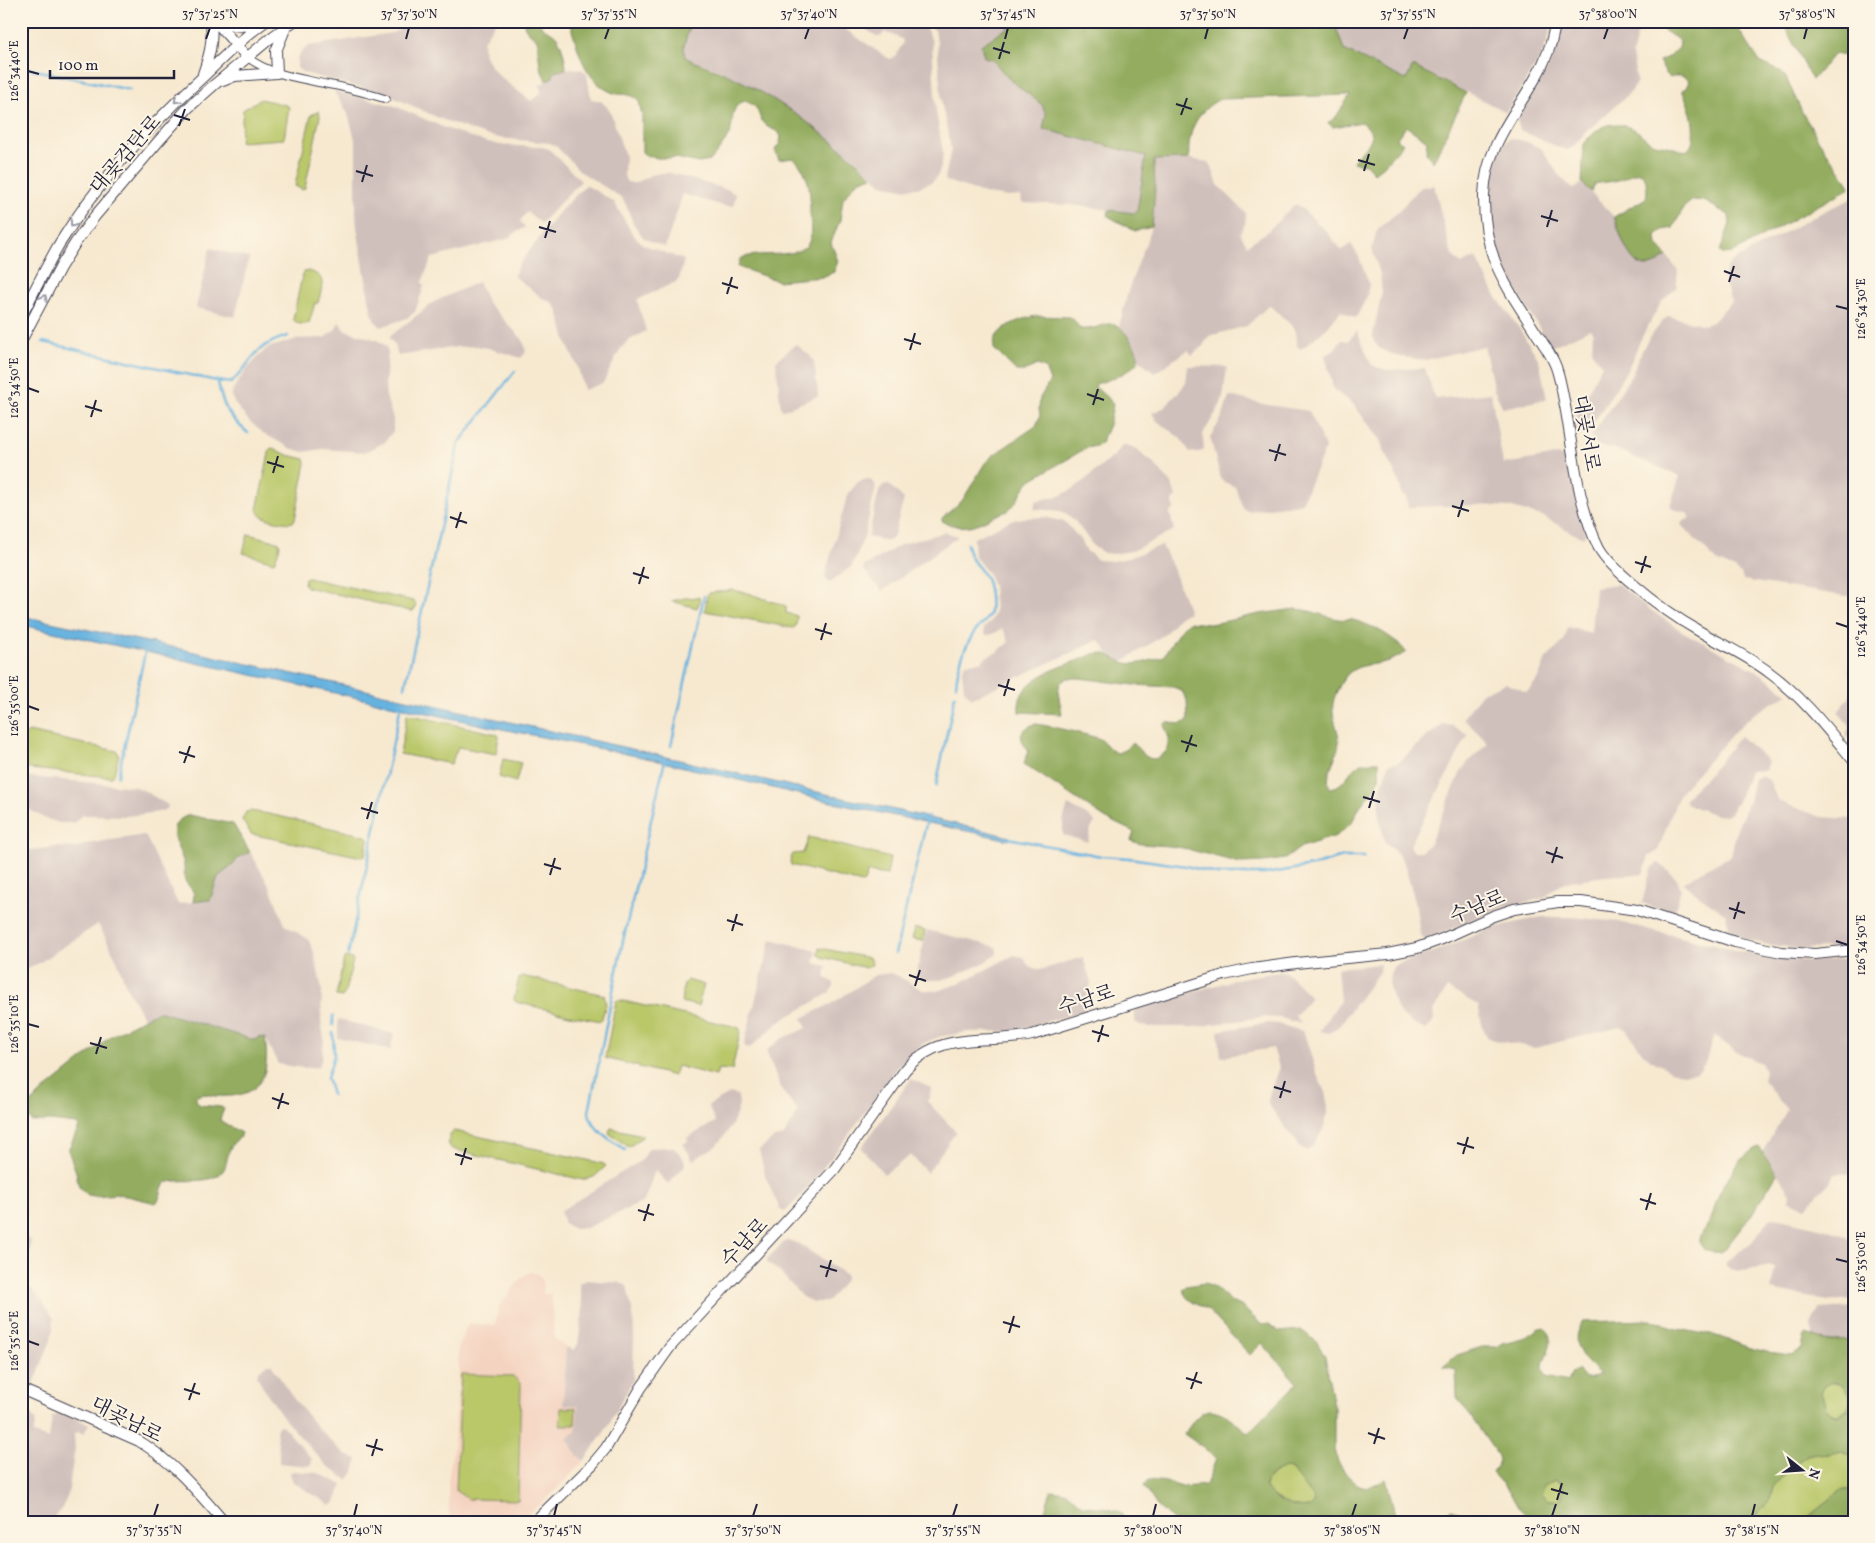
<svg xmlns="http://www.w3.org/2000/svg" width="1875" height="1543" font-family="Vollkorn,'Noto Serif KR',serif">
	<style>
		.built { fill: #f4d3c0 }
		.industrial { fill: #d0c0bc }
		.green { fill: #bac86b; stroke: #6e7553 }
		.forest { fill: #93ac5f; stroke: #5a674d; fill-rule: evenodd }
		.water { fill: #66b2df; stroke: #446a8d }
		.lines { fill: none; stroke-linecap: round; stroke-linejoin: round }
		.stream { stroke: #66b2df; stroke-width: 2.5 }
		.street-casing { stroke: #424051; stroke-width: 9 }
		.secondary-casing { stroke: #424051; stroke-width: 12 }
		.street { stroke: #fff; stroke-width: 7 }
		.secondary { stroke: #fff; stroke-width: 10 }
		.oneway { stroke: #9c9ca7 }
		.ticks { fill: none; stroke: #22223b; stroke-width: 2 }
		.labels { text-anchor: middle; stroke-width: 4; stroke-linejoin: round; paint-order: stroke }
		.street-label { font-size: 20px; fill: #22223b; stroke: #fcf5e5 }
		.neatline { fill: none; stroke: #22223b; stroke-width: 2 }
		.ticks-label { font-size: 12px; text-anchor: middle; fill: #22223b }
	</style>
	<rect width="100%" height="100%" fill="#fcf5e5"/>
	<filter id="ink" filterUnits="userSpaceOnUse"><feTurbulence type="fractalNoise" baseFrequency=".02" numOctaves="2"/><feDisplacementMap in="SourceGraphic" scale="10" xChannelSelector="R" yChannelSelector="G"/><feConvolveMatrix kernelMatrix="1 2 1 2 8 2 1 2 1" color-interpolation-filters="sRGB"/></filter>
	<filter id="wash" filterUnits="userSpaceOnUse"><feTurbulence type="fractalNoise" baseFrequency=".0096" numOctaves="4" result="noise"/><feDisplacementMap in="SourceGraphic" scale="20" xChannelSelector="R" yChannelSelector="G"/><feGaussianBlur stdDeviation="1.12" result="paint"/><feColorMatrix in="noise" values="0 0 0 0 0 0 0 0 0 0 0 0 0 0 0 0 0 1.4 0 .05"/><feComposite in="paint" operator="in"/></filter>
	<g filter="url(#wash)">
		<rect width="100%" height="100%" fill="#f7e9d0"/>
		<path class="built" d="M 531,1272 L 537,1274 L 541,1277 L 543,1282 L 543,1294 L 551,1294 L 554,1338 L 566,1347 L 563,1405 L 578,1406 L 576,1432 L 573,1449 L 584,1461 L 548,1498 L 530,1512 L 518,1518 L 449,1516 L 448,1481 L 454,1442 L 459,1372 L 458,1349 L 466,1327 L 471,1323 L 495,1326 L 499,1306 L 522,1277 Z"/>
		<path class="industrial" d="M 408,21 L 496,21 L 483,41 L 484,54 L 490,65 L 501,78 L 531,101 L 541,93 L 540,85 L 553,77 L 554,72 L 572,68 L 583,70 L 587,74 L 591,99 L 601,101 L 610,110 L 625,156 L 624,175 L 626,181 L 631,183 L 636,183 L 651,175 L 660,173 L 670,173 L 729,190 L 736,195 L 733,206 L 724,206 L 683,194 L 665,247 L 654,243 L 643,237 L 633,223 L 626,205 L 622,198 L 581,172 L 556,146 L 550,143 L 499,138 L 485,135 L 441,119 L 393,97 L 358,87 L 304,73 L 297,68 L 297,58 L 301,52 L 309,46 L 392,33 L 397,31 Z
			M 691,21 L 767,21 L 771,25 L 780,26 L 786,21 L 839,21 L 842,27 L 886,57 L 891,59 L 896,55 L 903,43 L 902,39 L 884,32 L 882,36 L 878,37 L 867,30 L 859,21 L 916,21 L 922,24 L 929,33 L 932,42 L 936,112 L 943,152 L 942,163 L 938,175 L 932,182 L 917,188 L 901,189 L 882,184 L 850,155 L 769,97 L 724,72 L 685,57 L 684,46 Z
			M 924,21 L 1014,21 L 1015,23 L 1008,29 L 981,45 L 1008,78 L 1042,106 L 1046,114 L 1082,140 L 1146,156 L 1137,211 L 1135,213 L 1072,205 L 1022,203 L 1021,196 L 1008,197 L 987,194 L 946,181 L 945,178 L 951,149 L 942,105 L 937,42 L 935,30 Z
			M 1344,21 L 1551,21 L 1550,32 L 1543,53 L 1506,112 L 1414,66 L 1407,80 L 1343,50 L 1335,24 Z
			M 1560,21 L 1641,21 L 1632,55 L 1637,81 L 1632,91 L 1586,132 L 1572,148 L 1567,150 L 1546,142 L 1520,130 L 1517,119 L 1519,113 L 1549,67 L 1559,39 Z
			M 335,91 L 395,106 L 445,128 L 476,139 L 500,145 L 541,147 L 549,149 L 581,181 L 541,223 L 527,212 L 520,221 L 525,227 L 506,239 L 432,258 L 422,282 L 424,286 L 415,312 L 407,318 L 381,327 L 374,320 L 370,304 L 357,228 L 356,215 L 356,143 L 348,114 L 342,103 L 335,94 Z
			M 1510,138 L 1524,141 L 1541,148 L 1558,174 L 1573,189 L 1582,183 L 1614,217 L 1628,252 L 1637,262 L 1652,265 L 1667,256 L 1678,271 L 1676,288 L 1662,301 L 1642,337 L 1629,366 L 1619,383 L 1586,435 L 1583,436 L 1579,433 L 1577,412 L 1602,365 L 1592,352 L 1593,333 L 1590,329 L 1551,347 L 1505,272 L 1497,256 L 1493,240 L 1489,201 L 1489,184 L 1494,163 L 1500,147 Z
			M 1154,159 L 1189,159 L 1208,162 L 1211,165 L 1218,185 L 1246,213 L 1245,224 L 1240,233 L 1247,245 L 1267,232 L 1294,205 L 1298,205 L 1326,231 L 1341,250 L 1351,244 L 1358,255 L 1369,283 L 1367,296 L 1356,318 L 1341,311 L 1327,328 L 1301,349 L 1297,346 L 1295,332 L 1291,325 L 1269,305 L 1247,326 L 1209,336 L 1203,346 L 1192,355 L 1188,350 L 1155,373 L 1138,359 L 1136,348 L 1125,332 L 1119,327 L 1129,288 L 1152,227 L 1155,189 Z
			M 586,185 L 614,202 L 633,235 L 644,245 L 684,260 L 679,279 L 676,282 L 637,300 L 646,331 L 628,341 L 621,348 L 603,383 L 584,390 L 578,368 L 567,344 L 558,310 L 550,301 L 542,298 L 514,276 L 518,266 L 547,228 L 562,209 Z
			M 1434,185 L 1449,246 L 1453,256 L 1461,264 L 1476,257 L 1495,295 L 1519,328 L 1539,360 L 1547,399 L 1503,408 L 1494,390 L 1484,346 L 1425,360 L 1396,356 L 1379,348 L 1374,342 L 1373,335 L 1382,292 L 1380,274 L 1372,249 L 1376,233 L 1380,227 L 1398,212 L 1416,191 L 1421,187 Z
			M 1854,198 L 1854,596 L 1845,596 L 1743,580 L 1741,574 L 1735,569 L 1718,562 L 1682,526 L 1681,523 L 1691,517 L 1687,513 L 1673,509 L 1670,505 L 1680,476 L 1613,448 L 1602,447 L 1593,442 L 1591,437 L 1631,376 L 1643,348 L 1650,337 L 1663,321 L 1668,316 L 1705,325 L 1712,322 L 1731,302 L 1724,280 L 1726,270 L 1731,262 L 1826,210 Z
			M 210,248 L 249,258 L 235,317 L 196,308 Z
			M 478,282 L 488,303 L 523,340 L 526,352 L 521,358 L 488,348 L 477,346 L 457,347 L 398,356 L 395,345 L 389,337 L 434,302 Z
			M 339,322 L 345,330 L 377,340 L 386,346 L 388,353 L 385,385 L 386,396 L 393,419 L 393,431 L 385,442 L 365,452 L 323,449 L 304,452 L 290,448 L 263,433 L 249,421 L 234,403 L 232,395 L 233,389 L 246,370 L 267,348 L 297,339 L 324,338 L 335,330 Z
			M 1357,331 L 1371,364 L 1376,367 L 1387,370 L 1425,368 L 1435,399 L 1491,393 L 1503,464 L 1558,455 L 1564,456 L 1568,460 L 1577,502 L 1586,534 L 1583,537 L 1578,536 L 1542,516 L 1508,507 L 1480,505 L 1408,507 L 1406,497 L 1402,494 L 1398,479 L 1388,460 L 1379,438 L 1353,404 L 1335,391 L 1333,387 L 1325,355 L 1332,352 L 1342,340 L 1348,341 Z
			M 796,344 L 810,356 L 814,362 L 818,396 L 784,410 L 781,409 L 776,361 Z
			M 1188,366 L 1227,367 L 1224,391 L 1221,404 L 1203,434 L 1204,450 L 1197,453 L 1190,452 L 1180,438 L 1157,421 L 1152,413 L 1163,408 L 1179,392 L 1186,382 Z
			M 1229,396 L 1268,405 L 1309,411 L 1324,445 L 1325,449 L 1302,502 L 1299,504 L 1247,511 L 1243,508 L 1235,487 L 1221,480 L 1210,437 L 1223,416 Z
			M 1125,445 L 1135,449 L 1152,462 L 1172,484 L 1176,497 L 1173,501 L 1174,509 L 1170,513 L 1174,530 L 1132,551 L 1113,554 L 1104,553 L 1094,547 L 1075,521 L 1067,514 L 1061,511 L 1034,509 L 1036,501 L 1062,495 L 1076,487 L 1114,456 L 1122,446 Z
			M 867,479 L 871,480 L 876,487 L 864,537 L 852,566 L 829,583 L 827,581 L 825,576 L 846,500 L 849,493 L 858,482 Z
			M 888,484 L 904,499 L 893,538 L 889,541 L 868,537 L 879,491 L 883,485 Z
			M 1045,517 L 1065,522 L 1079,538 L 1087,551 L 1098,560 L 1113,561 L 1128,558 L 1162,545 L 1173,568 L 1189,612 L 1179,617 L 1165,634 L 1122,662 L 1110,655 L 1099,640 L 972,698 L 964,690 L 962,670 L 966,663 L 981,662 L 986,657 L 997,652 L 1009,642 L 1003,629 L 990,635 L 986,635 L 984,632 L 984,628 L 991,621 L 995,612 L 993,586 L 988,573 L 975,557 L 974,538 L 1009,521 L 1023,518 Z
			M 945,532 L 957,536 L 956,538 L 882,591 L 863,569 L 865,566 L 902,544 Z
			M 1618,584 L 1652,611 L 1685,633 L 1762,674 L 1788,694 L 1755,713 L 1737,729 L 1682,790 L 1675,804 L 1658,851 L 1649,856 L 1643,874 L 1605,876 L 1570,881 L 1557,887 L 1544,898 L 1496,910 L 1424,940 L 1420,934 L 1415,901 L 1404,863 L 1400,856 L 1385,842 L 1379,818 L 1380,790 L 1389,764 L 1397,763 L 1401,760 L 1425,738 L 1443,724 L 1453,726 L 1468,735 L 1410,845 L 1413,851 L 1422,851 L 1430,843 L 1461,772 L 1467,763 L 1488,743 L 1463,718 L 1482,693 L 1506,683 L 1526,692 L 1532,687 L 1539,676 L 1546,659 L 1564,641 L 1568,627 L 1591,633 L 1595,587 Z
			M 1854,654 L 1854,746 L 1847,736 L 1847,732 L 1850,726 L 1838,712 L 1849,698 L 1851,692 L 1852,682 L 1849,671 L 1851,658 Z
			M 1740,736 L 1765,758 L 1768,762 L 1766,770 L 1750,771 L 1740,795 L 1731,812 L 1727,816 L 1716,815 L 1686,804 L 1685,800 L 1689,794 L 1711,772 Z
			M 21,776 L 135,787 L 143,790 L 168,805 L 167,809 L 159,812 L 128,816 L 82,815 L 74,823 L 59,823 L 44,818 L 21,805 Z
			M 1761,776 L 1769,780 L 1776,797 L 1780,802 L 1821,817 L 1851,819 L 1854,821 L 1854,945 L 1834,948 L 1803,949 L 1764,944 L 1743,938 L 1736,935 L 1729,929 L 1726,914 L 1695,893 L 1683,883 L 1703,870 L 1731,856 L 1737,829 L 1749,801 L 1754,779 Z
			M 1068,805 L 1093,819 L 1095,822 L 1090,831 L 1088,842 L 1063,835 L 1063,821 Z
			M 145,835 L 178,904 L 210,900 L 218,877 L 233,865 L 238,858 L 250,852 L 270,887 L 285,925 L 308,939 L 314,952 L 322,989 L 321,1021 L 324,1039 L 322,1057 L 319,1067 L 303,1068 L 278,1064 L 265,1038 L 260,1037 L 255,1040 L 158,1011 L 144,1019 L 126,986 L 117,960 L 98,924 L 39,963 L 21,971 L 21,851 L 57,847 L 77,848 L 86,844 Z
			M 1659,863 L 1676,878 L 1681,888 L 1674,915 L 1642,903 L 1651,869 L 1656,864 Z
			M 1542,917 L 1573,917 L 1618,922 L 1734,950 L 1781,959 L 1815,961 L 1854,958 L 1854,1174 L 1834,1174 L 1830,1182 L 1806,1207 L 1789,1201 L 1790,1194 L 1763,1151 L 1787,1110 L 1763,1080 L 1765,1070 L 1761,1063 L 1735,1051 L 1714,1035 L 1705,1063 L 1700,1070 L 1695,1073 L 1682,1074 L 1671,1071 L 1651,1060 L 1642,1052 L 1625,1028 L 1620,1027 L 1535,1048 L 1494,1040 L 1488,1038 L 1483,1029 L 1478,1005 L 1447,988 L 1433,1011 L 1434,1020 L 1426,1030 L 1413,1024 L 1400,1014 L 1391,995 L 1389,986 L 1390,974 L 1393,967 L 1399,963 L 1436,951 L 1495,927 Z
			M 927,930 L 993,946 L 997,948 L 997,954 L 980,965 L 954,976 L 941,980 L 925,980 L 916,975 Z
			M 771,939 L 817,951 L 814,963 L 827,966 L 825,977 L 834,983 L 834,986 L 828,994 L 780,1021 L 751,1047 L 747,1048 L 744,1045 Z
			M 1014,955 L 1023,957 L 1028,965 L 1036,969 L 1044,969 L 1083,957 L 1091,982 L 1084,1011 L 1014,1031 L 967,1032 L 939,1037 L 924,1043 L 914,1050 L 897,1068 L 842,1144 L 799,1198 L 787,1210 L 784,1212 L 780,1209 L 766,1178 L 759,1150 L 774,1138 L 784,1136 L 798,1111 L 783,1092 L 777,1079 L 766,1051 L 781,1039 L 807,1028 L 802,1018 L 833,1003 L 875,975 L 891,973 L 898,976 L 922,990 L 937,991 L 960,983 Z
			M 1380,964 L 1379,972 L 1339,1026 L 1330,1033 L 1319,1031 L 1340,1001 L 1337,968 Z
			M 1285,971 L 1311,997 L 1295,1016 L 1301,1024 L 1281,1018 L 1263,1017 L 1193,1027 L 1147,1027 L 1140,1025 L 1135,1022 L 1135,1012 L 1139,1007 L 1241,978 Z
			M 338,1019 L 394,1034 L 390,1050 L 338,1038 Z
			M 1268,1023 L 1278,1024 L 1302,1031 L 1305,1036 L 1317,1074 L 1325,1092 L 1328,1107 L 1325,1126 L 1314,1145 L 1307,1151 L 1302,1149 L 1268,1104 L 1269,1095 L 1279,1067 L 1273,1048 L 1221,1057 L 1218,1031 Z
			M 911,1079 L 931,1088 L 930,1096 L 927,1101 L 956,1132 L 927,1173 L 911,1155 L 884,1174 L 861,1148 Z
			M 731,1093 L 738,1096 L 739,1105 L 734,1121 L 728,1131 L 716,1146 L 693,1160 L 683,1144 L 688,1141 L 687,1138 L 715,1122 L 708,1106 Z
			M 673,1147 L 682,1156 L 685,1162 L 684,1167 L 668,1184 L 655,1170 L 645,1199 L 641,1203 L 586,1228 L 574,1229 L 564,1223 L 560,1211 L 642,1160 L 649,1148 Z
			M 1771,1217 L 1832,1231 L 1845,1236 L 1854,1242 L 1854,1299 L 1828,1301 L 1771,1290 L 1775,1268 L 1771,1266 L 1737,1272 L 1726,1266 L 1726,1262 L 1752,1242 Z
			M 21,1232 L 30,1240 L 31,1246 L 24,1271 L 28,1276 L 23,1281 L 42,1300 L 54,1319 L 51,1340 L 34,1384 L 21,1379 Z
			M 788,1240 L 799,1244 L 846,1275 L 846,1278 L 838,1290 L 826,1302 L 813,1302 L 802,1297 L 781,1273 L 767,1262 L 767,1259 L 784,1242 Z
			M 587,1280 L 622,1283 L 627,1286 L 633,1315 L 634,1335 L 633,1380 L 605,1431 L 584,1461 L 577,1455 L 567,1438 L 576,1432 L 578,1406 L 563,1405 L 566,1347 L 574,1350 L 578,1344 L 583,1309 L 579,1283 Z
			M 1854,1307 L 1854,1340 L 1831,1341 L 1813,1337 L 1812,1322 L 1819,1309 Z
			M 267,1364 L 271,1364 L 291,1395 L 315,1425 L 345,1455 L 358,1459 L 353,1474 L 347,1480 L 326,1465 L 286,1421 L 262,1386 L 257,1375 L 259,1371 Z
			M 21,1394 L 32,1399 L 28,1411 L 36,1421 L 33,1434 L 49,1439 L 52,1417 L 60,1412 L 89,1424 L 84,1434 L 78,1432 L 74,1434 L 75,1448 L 68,1495 L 62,1508 L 53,1518 L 45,1521 L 39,1518 L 21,1519 Z
			M 282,1425 L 312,1459 L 311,1465 L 308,1466 L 279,1463 L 279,1451 L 276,1431 L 278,1426 Z
			M 293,1471 L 318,1473 L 343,1485 L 334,1504 L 330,1505 L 293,1482 L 290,1473 Z"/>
		<path class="green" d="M 21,21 L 31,21 L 21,62 Z
			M 260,99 L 286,105 L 289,107 L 284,139 L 240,142 L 243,110 Z
			M 319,111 L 320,116 L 305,188 L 303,190 L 295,186 L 296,181 L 311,115 Z
			M 308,271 C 328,276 322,287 318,303 L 315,303 L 309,323 C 303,325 297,325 293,319 L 302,276 L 304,272 Z
			M 272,448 L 288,455 L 305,459 L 306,463 L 295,519 L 293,522 L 289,523 C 278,521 263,521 257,510 L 270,449 Z
			M 248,534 L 279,542 L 280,546 L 275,561 L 274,562 L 243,553 Z
			M 308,578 L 413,601 L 415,602 L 416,607 L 413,611 L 410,611 L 306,587 L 304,584 L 305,579 Z
			M 732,590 L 747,593 L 786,606 L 786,613 L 797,616 L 796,626 L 793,628 L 705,611 L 707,595 L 710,593 Z
			M 699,597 L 700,601 L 697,608 L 671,601 L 685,598 Z
			M 407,714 L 497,734 L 499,736 L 496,754 L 458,747 L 451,764 L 400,754 Z
			M 29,732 L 117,751 L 119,755 L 114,774 L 112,777 L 100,776 L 21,768 L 21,743 L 24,735 Z
			M 503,759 L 521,763 L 516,782 L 499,777 Z
			M 250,811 L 269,814 L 366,836 L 368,839 L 365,856 L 362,857 L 251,834 L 242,820 L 246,812 Z
			M 809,837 L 890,858 L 887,875 L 868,872 L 864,882 L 862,883 L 791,865 L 790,861 L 792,854 L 803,853 Z
			M 915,928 L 925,931 L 923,941 L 912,939 Z
			M 820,948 L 869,958 L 872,963 L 871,966 L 866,968 L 822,957 L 818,954 Z
			M 346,957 L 352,959 L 353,961 L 344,995 L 342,997 L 336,996 L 344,958 Z
			M 522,976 L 604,995 L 606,1005 L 601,1021 L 569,1015 L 516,1002 L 514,999 L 519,978 Z
			M 687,980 L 704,985 L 698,1006 L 681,1002 L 684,983 Z
			M 619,1000 L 737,1027 L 740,1029 L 740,1033 L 732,1070 L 718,1069 L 716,1076 L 677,1066 L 674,1076 L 605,1058 L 616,1001 Z
			M 611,1128 L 642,1135 L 642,1137 L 629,1147 L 610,1134 L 609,1132 Z
			M 454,1131 L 592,1161 L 604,1164 L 606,1166 L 594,1177 L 583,1180 L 452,1149 L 448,1144 L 450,1134 Z
			M 461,1374 L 513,1376 L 521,1384 L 518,1500 L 468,1499 L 456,1491 Z
			M 1831,1382 C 1843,1383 1847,1390 1850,1401 L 1848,1408 L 1838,1415 L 1831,1414 L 1826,1408 L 1821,1392 L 1824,1387 Z
			M 561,1408 L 576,1408 L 575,1425 L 560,1425 Z
			M 1843,1452 L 1854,1457 L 1854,1486 L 1852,1489 L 1840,1491 L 1814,1511 L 1806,1522 L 1749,1522 L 1769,1503 L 1773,1487 L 1792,1466 L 1807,1455 L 1816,1453 L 1829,1455 Z
			M 1286,1468 L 1291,1469 L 1314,1498 L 1314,1503 L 1310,1507 C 1295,1510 1272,1501 1265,1485 C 1268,1475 1276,1471 1286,1468 Z
			M 1556,1480 L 1561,1483 L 1562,1495 L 1559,1500 L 1548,1500 L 1541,1495 L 1544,1485 Z"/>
		<path class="forest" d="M 524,21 L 539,21 C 542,30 548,29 554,34 C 561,38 566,61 566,69 L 554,72 L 553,77 L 546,81 L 540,66 L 537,39 C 531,34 523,30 524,21 Z
			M 573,21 L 691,21 L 684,46 L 685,57 C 697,64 711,67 724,73 C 778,97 829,136 872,176 L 861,180 L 856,183 L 843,199 L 840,220 L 831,243 L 838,261 L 834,272 L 822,277 L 778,281 L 738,267 L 740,259 C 754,250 801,261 809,242 C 813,231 809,215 810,203 C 811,187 806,168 793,158 L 779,160 L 775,150 L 780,143 L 781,136 C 777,129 771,130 765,125 C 756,116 762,107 745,101 C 728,106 735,123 729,135 C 724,144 717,153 710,161 L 699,163 L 676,158 L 658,158 L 646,156 L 642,152 L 642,116 L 639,101 C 631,91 621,97 611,92 C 591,83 582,63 576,43 C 574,35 570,31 573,21 Z
			M 1014,21 L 1344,21 L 1335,24 L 1344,50 L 1406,80 L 1413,66 L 1466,93 L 1433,162 L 1426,153 L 1427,141 L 1406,126 L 1397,138 L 1403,144 L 1383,166 L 1374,173 L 1366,164 L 1353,162 C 1361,147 1384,140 1362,122 L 1333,127 L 1328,123 L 1336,117 L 1350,95 L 1220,99 C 1196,111 1187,133 1189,159 L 1154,160 L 1155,189 L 1152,227 L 1135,231 L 1108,216 L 1109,210 L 1134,213 L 1137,211 L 1146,156 L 1043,129 L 1046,114 L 1042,105 L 1008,78 L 992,59 L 984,57 L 981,45 L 1015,23 Z
			M 1650,21 L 1733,21 L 1760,62 L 1781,72 L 1785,76 L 1803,114 L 1818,139 L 1848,182 L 1850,186 L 1848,189 L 1732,253 L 1722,254 L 1720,251 L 1730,224 L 1729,215 L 1704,201 L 1693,200 L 1684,207 L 1673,228 L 1663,230 L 1656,235 L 1657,245 L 1667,256 C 1663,258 1658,263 1654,265 C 1629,274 1620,231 1614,217 L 1646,198 C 1648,190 1648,170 1634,173 C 1631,174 1629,176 1627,177 C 1619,181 1607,182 1599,183 L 1595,184 L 1591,192 L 1582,183 L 1584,144 C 1590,137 1598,127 1608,125 C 1615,123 1627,126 1634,129 C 1641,133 1646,140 1653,143 C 1657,145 1663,145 1668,146 C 1680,149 1690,158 1693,138 C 1695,121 1689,105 1682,90 L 1686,88 L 1689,81 C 1684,74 1677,75 1670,78 L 1667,76 L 1659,61 L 1670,56 L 1679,48 L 1680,41 Z
			M 1785,21 L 1854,21 L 1854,57 L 1834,54 L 1812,80 L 1784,25 Z
			M 1037,316 L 1069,317 L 1073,319 L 1080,329 C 1106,331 1111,310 1131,341 C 1136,349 1140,354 1137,363 C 1125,375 1111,379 1096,384 L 1095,387 L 1111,401 L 1113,405 L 1109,425 L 1101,443 L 1096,446 L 1086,448 L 1068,459 L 1032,479 C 1021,488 1019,502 1008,511 C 981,519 971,535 942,521 L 942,518 L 962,501 L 985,463 L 992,456 L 1036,426 L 1040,416 L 1039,409 L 1040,398 L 1050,381 L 1045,368 L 1037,365 L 1024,371 L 1016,371 L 994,349 C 990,329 1021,318 1037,316 Z
			M 1296,609 C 1311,610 1323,616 1338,619 C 1343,620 1348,619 1353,620 C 1372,625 1395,637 1406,652 C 1400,656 1393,660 1385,662 C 1364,667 1352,663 1340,685 C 1337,691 1334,697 1333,703 C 1331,716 1339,731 1339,741 C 1339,757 1325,770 1329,786 L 1331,788 C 1346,786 1349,768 1362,763 C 1367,762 1373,762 1379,762 L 1379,779 L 1376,787 L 1360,806 L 1352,822 L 1345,829 L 1336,836 L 1301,847 L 1285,859 L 1263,862 L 1240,863 L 1183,848 L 1169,846 L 1141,844 L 1131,841 L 1134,832 L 1105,818 L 1024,764 L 1028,750 L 1023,743 L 1021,735 C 1025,728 1028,726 1036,724 C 1040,724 1095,736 1100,739 C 1107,744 1109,751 1118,753 L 1126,749 L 1132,742 C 1144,755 1152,768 1167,750 L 1169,738 L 1164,725 L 1167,722 C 1174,723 1182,726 1188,720 L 1187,700 L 1181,690 L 1173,687 L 1134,685 L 1079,678 L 1067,678 L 1060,683 L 1058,692 L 1062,714 L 1019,712 C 1015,675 1067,667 1093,654 C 1108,651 1110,657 1123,662 C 1135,667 1151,660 1163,657 L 1182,627 L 1189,622 L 1209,624 L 1222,622 L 1259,614 Z
			M 189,815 L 233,824 L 250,852 L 238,858 L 233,865 L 218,877 L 210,900 L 193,902 L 194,894 C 192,888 188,886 185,881 C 183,876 185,870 184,865 C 181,847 159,826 189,815 Z
			M 158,1011 L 254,1040 L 260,1037 L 265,1038 C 271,1080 259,1099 215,1096 C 208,1095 202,1092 196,1097 L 196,1100 L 200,1105 L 221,1107 L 224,1109 L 220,1119 L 221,1121 L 241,1133 L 241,1137 C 221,1148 233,1167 217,1176 C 202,1184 181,1178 165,1183 C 160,1189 162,1198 156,1203 L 118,1194 L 94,1196 L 88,1195 L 79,1187 L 76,1172 L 68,1150 L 79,1127 L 77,1124 L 50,1121 L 32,1122 L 24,1110 L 42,1092 L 111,1036 Z
			M 1759,1147 L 1777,1174 L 1750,1217 L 1723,1251 C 1716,1254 1702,1252 1700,1243 C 1698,1236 1708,1226 1711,1219 C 1714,1212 1715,1204 1718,1197 C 1723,1183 1744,1151 1759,1147 Z
			M 1205,1283 L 1215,1287 L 1233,1303 L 1241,1306 L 1262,1325 L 1269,1324 L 1279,1332 L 1301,1330 L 1317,1342 L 1325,1357 L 1334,1407 L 1334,1450 L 1338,1462 L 1347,1475 L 1359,1486 L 1367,1488 L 1386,1479 L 1395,1514 L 1400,1522 L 1175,1522 L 1157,1506 L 1144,1486 L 1148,1480 L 1167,1482 L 1182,1487 L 1206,1485 L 1216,1459 L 1203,1447 L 1184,1434 C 1189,1428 1193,1420 1199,1415 C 1215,1400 1237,1424 1248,1433 L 1297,1383 L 1262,1343 L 1250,1355 L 1208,1310 C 1199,1304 1185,1302 1183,1289 L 1186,1286 ZM 1286,1468 L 1291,1469 L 1313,1498 L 1314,1503 L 1310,1507 C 1295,1510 1272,1501 1265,1485 C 1268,1475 1276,1471 1286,1468 Z
			M 1650,1320 L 1663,1322 L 1673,1328 L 1721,1337 L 1747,1347 L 1767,1352 L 1792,1355 L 1802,1349 L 1805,1334 L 1831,1341 L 1854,1340 L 1854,1457 L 1843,1452 L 1829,1455 L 1816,1453 L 1807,1455 L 1792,1466 L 1773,1487 L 1769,1503 L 1749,1522 L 1533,1521 L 1518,1507 L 1509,1491 L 1492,1473 L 1499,1461 L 1498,1456 L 1457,1397 L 1456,1370 L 1443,1367 L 1457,1355 L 1482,1347 L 1497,1347 L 1503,1343 L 1526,1337 L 1539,1328 L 1544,1328 C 1561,1340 1542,1354 1543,1369 C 1544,1371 1545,1374 1546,1377 L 1568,1382 L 1572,1373 L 1578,1370 L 1585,1379 L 1589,1379 L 1600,1374 C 1584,1361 1567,1343 1582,1322 ZM 1831,1382 C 1843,1382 1847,1390 1850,1401 L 1848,1409 L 1838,1415 L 1831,1414 L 1826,1408 L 1821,1392 L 1824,1387 ZM 1555,1480 L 1561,1483 L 1562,1495 L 1559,1500 L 1548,1500 L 1541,1495 L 1544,1485 Z
			M 1852,1489 L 1854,1492 L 1854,1522 L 1806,1522 L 1814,1511 L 1840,1491 Z
			M 1051,1490 L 1067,1492 L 1084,1506 L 1104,1508 L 1120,1512 L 1127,1522 L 1005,1522 L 1043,1514 L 1045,1511 Z
			M 1452,1509 L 1473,1522 L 1426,1522 Z"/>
		<path class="water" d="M 21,616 L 172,647 L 636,750 L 990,832 L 1010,837 L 1009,840 L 848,806 L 646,758 L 487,726 L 21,625 Z"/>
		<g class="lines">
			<path class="stream" d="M 21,67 L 130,90
				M 43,342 L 212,380 L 231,383 C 254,361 252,346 288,336
				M 218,382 C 222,406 229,417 248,433
				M 956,685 C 958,664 964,647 976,630 C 981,624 989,620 990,612 C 991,602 990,586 985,577 C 977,562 970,563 967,544
				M 405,687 L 459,443 L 515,371
				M 671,746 L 704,596
				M 118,776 L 146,648
				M 936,786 L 955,695
				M 1008,838 L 1101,856 L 1129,858 L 1186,866 L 1217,874 L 1265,874 L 1312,866 L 1343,857 L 1364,857
				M 895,954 L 928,816
				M 348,955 L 401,705
				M 333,1025 L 333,1016
				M 332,1095 L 327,1078 L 334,1056 L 333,1033
				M 625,1150 C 612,1140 591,1130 589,1112 L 622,945 L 665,760"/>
		</g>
	</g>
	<g filter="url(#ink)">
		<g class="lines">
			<g class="street-casing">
				<path id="street" d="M 247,57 C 270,75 299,78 326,84 C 346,87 366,93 386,99"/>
			</g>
			<g class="secondary-casing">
				<path id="secondary" d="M 215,21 L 247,57
					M 221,21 C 235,28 246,26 261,24
					M 1555,21 C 1550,86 1486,124 1484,195 C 1483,254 1503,281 1533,328 C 1541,341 1551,353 1556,367 C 1561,381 1563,397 1566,411 C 1574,457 1578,506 1599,548 C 1607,562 1621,574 1633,584 C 1654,602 1676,618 1699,631 C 1723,645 1748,656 1770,673 C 1803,697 1828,730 1854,761
					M 203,74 C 210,54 213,42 211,21
					M 223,81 L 235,76 L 277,73 L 276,51 L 285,29
					M 21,317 C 33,293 45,269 58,246 C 98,181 150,125 206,74 C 225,56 244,36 266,21
					M 21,341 L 61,266 L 76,242 L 95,216 L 157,143 L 188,108 L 214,85 L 272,37 L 294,21
					M 21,1389 L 139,1441 C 173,1462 198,1492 224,1522
					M 534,1522 L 592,1465 L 606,1448 L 641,1388 L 670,1347 L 834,1170 L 905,1070 C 941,1029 985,1045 1032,1035 L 1224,975 L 1252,969 L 1296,963 L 1388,954 L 1417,948 L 1442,939 L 1493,916 L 1514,909 L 1558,902 L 1581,902 L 1637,910 L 1735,942 L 1781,952 L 1815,954 L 1854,950"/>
			</g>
			<use href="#street" class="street"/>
			<use href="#secondary" class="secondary"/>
		</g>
		<defs><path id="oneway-chevron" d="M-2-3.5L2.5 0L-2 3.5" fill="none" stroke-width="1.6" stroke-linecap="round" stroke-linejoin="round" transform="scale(1.25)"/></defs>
		<g class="oneway">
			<use href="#oneway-chevron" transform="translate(177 100) rotate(137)"/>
			<use href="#oneway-chevron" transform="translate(73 224) rotate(125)"/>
			<use href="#oneway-chevron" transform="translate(44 298) rotate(-62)"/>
		</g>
	</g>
	<path class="ticks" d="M 206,39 L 210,28M 406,39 L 409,28M 605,39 L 609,28M 805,39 L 809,28M 1005,39 L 1008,28M 1205,39 L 1208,28M 1404,39 L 1408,28M 1604,39 L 1608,28M 1804,39 L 1807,28M 993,48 L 1010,53M 999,59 L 1004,42M 28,71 L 39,74M 1176,104 L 1192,109M 174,115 L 190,120M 1181,115 L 1187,98M 179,126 L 185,109M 1358,160 L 1375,165M 356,171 L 373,176M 1364,171 L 1369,154M 362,182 L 367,165M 1541,216 L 1558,221M 539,227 L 556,232M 1547,227 L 1552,210M 545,238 L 550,221M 1724,271 L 1740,277M 1729,282 L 1734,266M 722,283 L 738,288M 727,294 L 732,277M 1836,306 L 1848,309M 904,339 L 921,344M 910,350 L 915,333M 28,388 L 39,392M 1087,394 L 1104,400M 1093,405 L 1098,389M 85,406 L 102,411M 91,417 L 96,400M 1269,450 L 1286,455M 1275,461 L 1280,444M 267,462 L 284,467M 273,473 L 278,456M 1452,506 L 1469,511M 450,517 L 467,523M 1458,517 L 1463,500M 456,528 L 461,512M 1635,562 L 1651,567M 633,573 L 649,578M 1641,573 L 1646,556M 639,584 L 644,567M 1836,623 L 1848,627M 815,629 L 832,634M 821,640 L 826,623M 998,685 L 1015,690M 1004,696 L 1009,679M 28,706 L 39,710M 1181,741 L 1197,746M 179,752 L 195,757M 1186,752 L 1192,735M 184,763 L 190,746M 1363,797 L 1380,802M 361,808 L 378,813M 1369,808 L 1374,791M 367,819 L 372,802M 1546,852 L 1563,858M 1552,863 L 1557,847M 544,864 L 561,869M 550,875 L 555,858M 1729,908 L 1745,913M 1734,919 L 1739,902M 727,920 L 743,925M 732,931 L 737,914M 1836,941 L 1848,945M 909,975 L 926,981M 915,986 L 920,970M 28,1024 L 39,1027M 1092,1031 L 1109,1036M 1098,1042 L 1103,1025M 90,1043 L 107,1048M 96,1054 L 101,1037M 1274,1087 L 1291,1092M 272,1098 L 289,1104M 1280,1098 L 1285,1081M 278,1109 L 283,1093M 1457,1143 L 1474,1148M 455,1154 L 472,1159M 1463,1154 L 1468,1137M 461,1165 L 466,1148M 1640,1199 L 1656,1204M 638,1210 L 654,1215M 1646,1210 L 1651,1193M 644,1221 L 649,1204M 1836,1259 L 1848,1262M 820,1266 L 837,1271M 826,1277 L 831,1260M 1003,1322 L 1020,1327M 1009,1333 L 1014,1316M 28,1341 L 39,1345M 1186,1378 L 1202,1383M 184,1389 L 200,1394M 1191,1389 L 1197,1372M 189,1400 L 195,1383M 1368,1433 L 1385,1439M 1374,1444 L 1379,1428M 366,1445 L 383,1450M 372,1456 L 377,1439M 1551,1489 L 1568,1494M 1557,1500 L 1562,1483M 154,1516 L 158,1504M 354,1516 L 357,1504M 554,1516 L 557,1504M 753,1516 L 757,1504M 953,1516 L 957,1504M 1153,1516 L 1156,1504M 1352,1516 L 1356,1504M 1552,1516 L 1556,1504M 1752,1516 L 1755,1504"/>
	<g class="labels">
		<g class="street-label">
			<text transform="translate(125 154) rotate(-49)" y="7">대곶검단로</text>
			<text transform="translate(1587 433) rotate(80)" y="7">대곶서로</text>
			<text transform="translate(1477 906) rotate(-22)" y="7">수남로</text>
			<text transform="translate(1086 999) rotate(-18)" y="7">수남로</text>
			<text transform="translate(744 1242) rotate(-47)" y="7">수남로</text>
			<text transform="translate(127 1419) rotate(27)" y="7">대곶남로</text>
		</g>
	</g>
	<rect width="1875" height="1543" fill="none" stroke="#fcf5e5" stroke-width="55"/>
	<g transform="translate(1802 1470) rotate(107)" stroke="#fcf5e5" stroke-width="4" paint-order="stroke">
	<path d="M0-4L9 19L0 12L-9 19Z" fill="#22223b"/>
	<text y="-8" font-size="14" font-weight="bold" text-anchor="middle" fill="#22223b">N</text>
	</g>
	<path d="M50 70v8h124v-8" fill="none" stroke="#22223b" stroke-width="2.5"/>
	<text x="58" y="70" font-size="15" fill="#22223b" stroke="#fcf5e5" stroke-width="4" paint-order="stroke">100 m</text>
	<rect x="28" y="28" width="1820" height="1488" class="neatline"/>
	<g class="ticks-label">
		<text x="210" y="18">37°37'25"N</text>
		<text x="409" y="18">37°37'30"N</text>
		<text x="609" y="18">37°37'35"N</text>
		<text x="809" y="18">37°37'40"N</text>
		<text x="1008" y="18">37°37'45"N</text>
		<text x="1208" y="18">37°37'50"N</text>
		<text x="1408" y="18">37°37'55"N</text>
		<text x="1608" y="18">37°38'00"N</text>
		<text x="1807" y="18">37°38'05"N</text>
		<text transform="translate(14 71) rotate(-90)" y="4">126°34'40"E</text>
		<text transform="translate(1861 309) rotate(-90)" y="4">126°34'30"E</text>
		<text transform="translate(14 388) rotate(-90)" y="4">126°34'50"E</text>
		<text transform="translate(1861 627) rotate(-90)" y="4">126°34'40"E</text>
		<text transform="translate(14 706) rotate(-90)" y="4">126°35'00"E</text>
		<text transform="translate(1861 945) rotate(-90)" y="4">126°34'50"E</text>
		<text transform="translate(14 1024) rotate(-90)" y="4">126°35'10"E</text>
		<text transform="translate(1861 1262) rotate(-90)" y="4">126°35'00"E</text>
		<text transform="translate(14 1341) rotate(-90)" y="4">126°35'20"E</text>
		<text x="154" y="1534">37°37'35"N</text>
		<text x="354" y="1534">37°37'40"N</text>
		<text x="554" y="1534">37°37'45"N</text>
		<text x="753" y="1534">37°37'50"N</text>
		<text x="953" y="1534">37°37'55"N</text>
		<text x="1153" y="1534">37°38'00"N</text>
		<text x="1352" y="1534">37°38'05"N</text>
		<text x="1552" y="1534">37°38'10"N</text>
		<text x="1752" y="1534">37°38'15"N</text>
	</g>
</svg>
